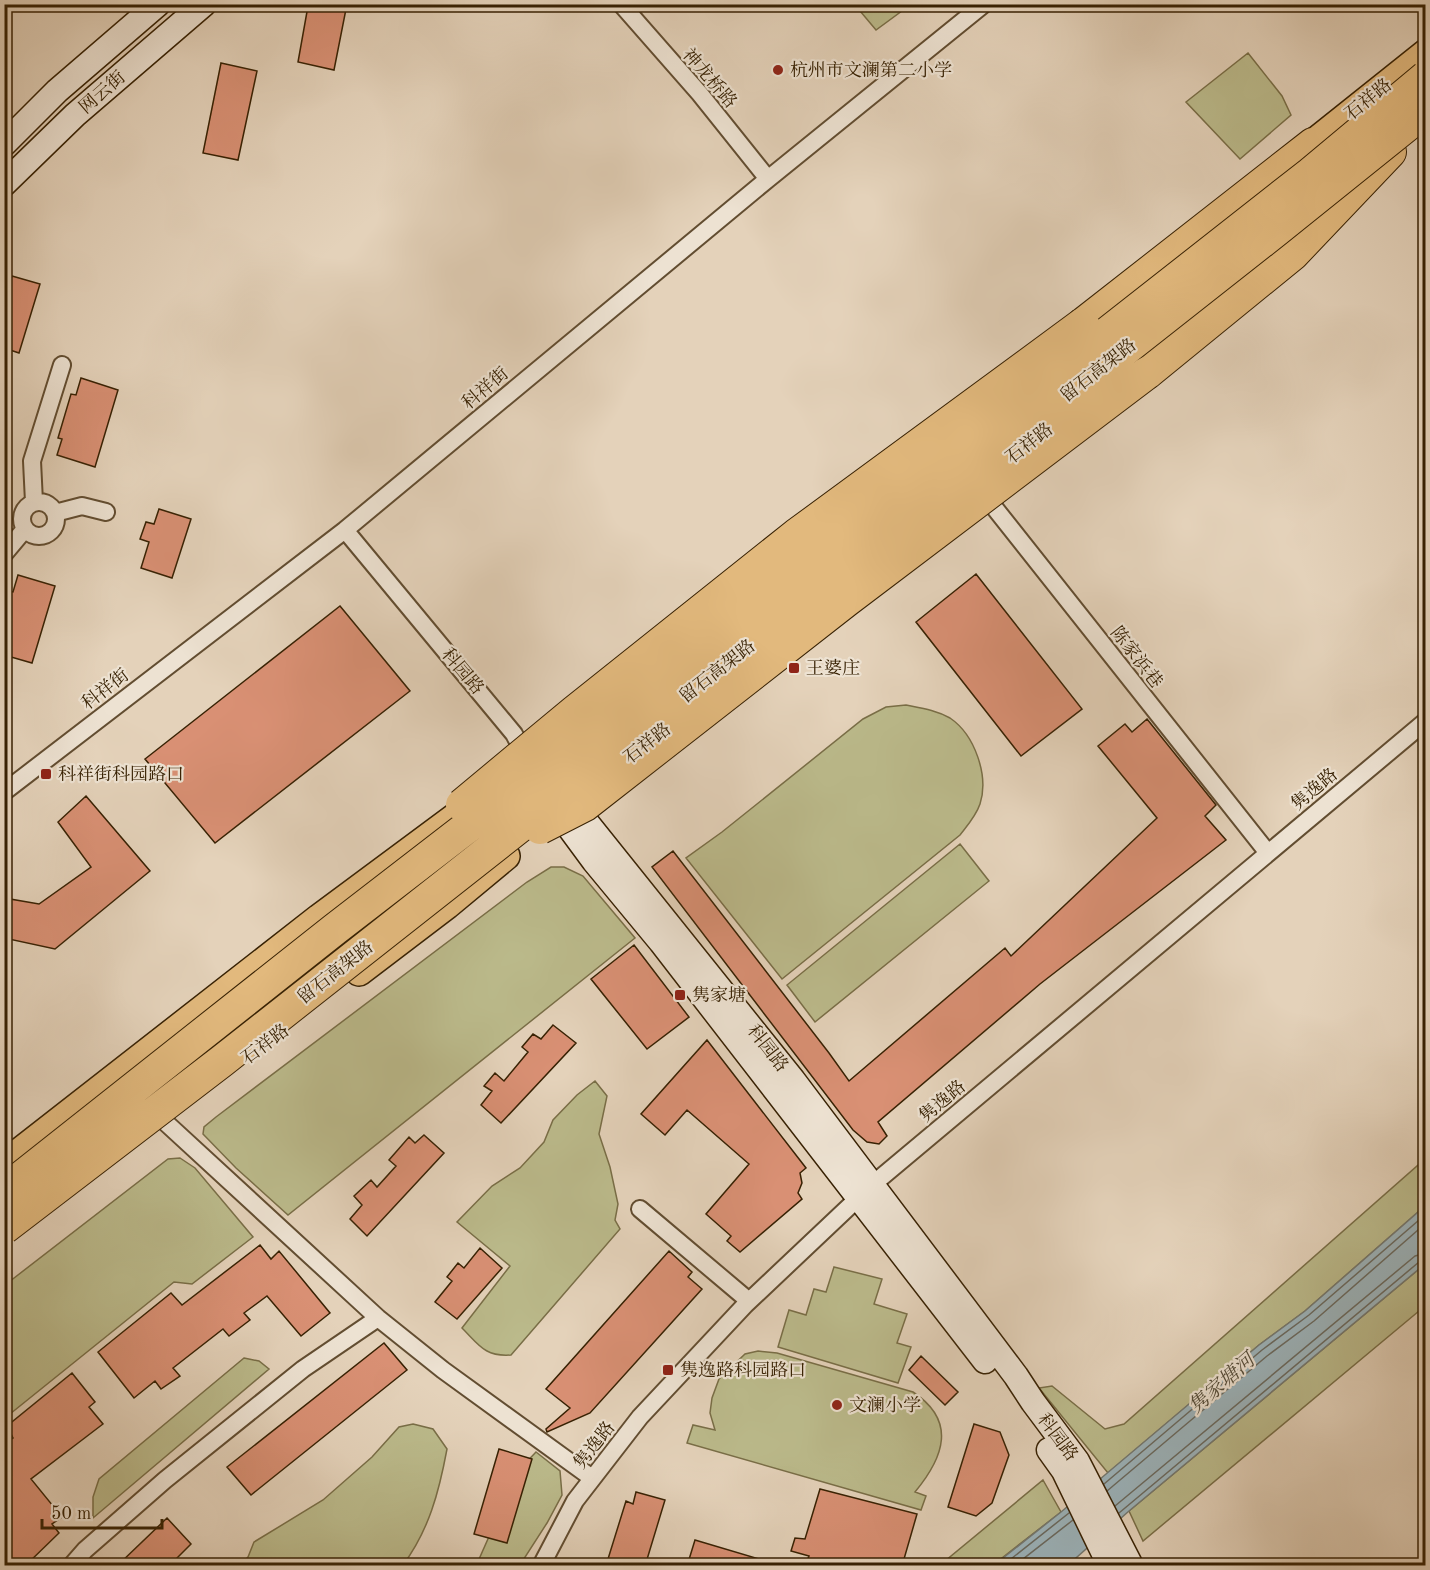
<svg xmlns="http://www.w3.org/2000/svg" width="1430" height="1570" font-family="'Old Standard TT','Noto Serif SC',serif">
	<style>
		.green { fill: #bbba8b; stroke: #796e47; stroke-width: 1.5 }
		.water { fill: #9cb4bc; stroke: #747972; stroke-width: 1.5 }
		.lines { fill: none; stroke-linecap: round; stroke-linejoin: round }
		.shore { stroke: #6a6a60; stroke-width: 1.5 }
		.building { fill: #d99074; stroke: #372103; stroke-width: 1.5 }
		.street-casing { stroke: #624d31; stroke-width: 20 }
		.secondary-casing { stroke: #372103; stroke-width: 27 }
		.primary-casing { stroke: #372103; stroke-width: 30 }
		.highway-casing { stroke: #372103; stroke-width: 34 }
		.street { stroke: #ede2d2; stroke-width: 16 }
		.secondary { stroke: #ede2d2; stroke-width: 24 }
		.primary { stroke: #e2b97d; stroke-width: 27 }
		.highway { stroke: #e2b97d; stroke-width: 32 }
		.highway-bridge-casing { stroke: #372103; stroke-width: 34; stroke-linecap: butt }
		.highway-bridge { stroke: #e2b97d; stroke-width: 32 }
		.poi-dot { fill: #8f2418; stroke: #ede2d2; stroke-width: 2 }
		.labels { text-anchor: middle; stroke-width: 4.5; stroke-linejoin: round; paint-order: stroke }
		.poi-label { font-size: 18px; fill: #372103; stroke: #ede2d2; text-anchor: start }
		.street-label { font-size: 18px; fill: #372103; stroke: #ede2d2 }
		.water-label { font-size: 20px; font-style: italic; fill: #554d3a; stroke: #ede2d2 }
	</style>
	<rect width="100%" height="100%" fill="#e4d2ba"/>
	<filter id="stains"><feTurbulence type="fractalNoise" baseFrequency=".00333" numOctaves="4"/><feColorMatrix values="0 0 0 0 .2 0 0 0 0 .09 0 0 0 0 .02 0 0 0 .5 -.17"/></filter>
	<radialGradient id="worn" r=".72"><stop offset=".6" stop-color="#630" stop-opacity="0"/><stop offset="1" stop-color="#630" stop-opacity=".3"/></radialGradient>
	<path class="green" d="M 855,5 L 910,5 L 876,30 Z
		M 1248,53 L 1282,96 L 1291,115 L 1240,159 L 1186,102 Z
		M 906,705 C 921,708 936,710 950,718 C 975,735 989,776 980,804 C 976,816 967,826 960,835 L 782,979 L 686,858 L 722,832 L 863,719 L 886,707 Z
		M 960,844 L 989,881 L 815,1022 L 787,985 Z
		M 551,867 L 564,867 L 583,876 L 635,938 L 288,1215 L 236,1168 L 203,1134 L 204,1127 L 216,1117 L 527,882 Z
		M 595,1081 L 607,1096 L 599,1134 L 610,1167 L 618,1204 L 615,1220 L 620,1229 L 511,1355 C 485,1357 479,1345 462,1328 L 510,1266 L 457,1222 L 492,1186 L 520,1168 L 544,1142 L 553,1120 L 577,1095 Z
		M 180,1158 L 195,1168 L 253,1237 L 192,1284 L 174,1282 L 5,1418 L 5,1285 L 168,1159 Z
		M 1425,1159 L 1425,1206 L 1305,1311 L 1259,1345 L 1108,1473 L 1039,1388 L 1052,1386 L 1105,1429 L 1124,1424 Z
		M 1425,1264 L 1425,1306 L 1143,1541 L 1129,1511 Z
		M 834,1267 L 882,1279 L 874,1304 L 907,1314 L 897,1343 L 911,1347 L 898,1383 L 778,1347 L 789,1310 L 806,1315 L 814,1289 L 826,1292 Z
		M 758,1351 L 777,1353 L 913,1392 C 957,1421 944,1457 915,1492 L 926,1496 L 921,1510 L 687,1443 L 693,1425 L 715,1430 L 710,1413 L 712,1398 L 719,1379 L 745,1354 Z
		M 244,1358 L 259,1361 L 269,1369 L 93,1518 L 93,1497 L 99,1479 Z
		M 413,1424 L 433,1429 L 447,1449 C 439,1492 429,1530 403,1565 L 240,1565 L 248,1557 L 254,1542 L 323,1500 L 372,1457 L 399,1427 Z
		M 536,1452 L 560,1471 L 562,1495 L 547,1523 L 520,1565 L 476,1566 L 518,1471 Z
		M 1043,1480 L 1061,1512 L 993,1565 L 939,1566 Z"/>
	<path class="water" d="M 1425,1206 L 1425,1264 L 1129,1511 L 1068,1565 L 993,1566 L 1061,1512 L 1259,1345 L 1305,1311 Z"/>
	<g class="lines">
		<path class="shore" d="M 1104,1484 L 1262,1350 L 1309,1315 L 1426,1214
			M 1107,1491 L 1267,1356 L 1314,1321 L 1426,1223
			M 1115,1506 L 1415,1256 L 1426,1253
			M 1119,1513 L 1419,1262 L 1426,1260
			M 1002,1566 L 1069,1513
			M 1014,1566 L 1073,1520"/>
	</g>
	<path class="building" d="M 317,4 L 347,4 L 334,70 L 298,62 L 308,6 L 317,8 Z
		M 221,63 L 257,71 L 238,160 L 203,153 Z
		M 12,276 L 40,284 L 19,353 L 4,348 L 4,299 Z
		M 81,378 L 118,390 L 95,467 L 57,455 L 62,439 L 58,438 L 71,394 L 76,395 Z
		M 159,509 L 191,519 L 172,578 L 141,568 L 149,542 L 140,539 L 146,522 L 154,524 Z
		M 976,574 L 1082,709 L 1021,756 L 916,622 Z
		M 18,575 L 55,586 L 32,663 L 4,655 L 4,603 L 8,591 L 13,592 Z
		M 340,606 L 410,691 L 215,843 L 145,759 Z
		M 1147,719 L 1216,805 L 1205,816 L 1226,840 L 1040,984 L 878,1122 L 887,1136 L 879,1144 L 867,1142 L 853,1130 L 652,867 L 673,851 L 829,1053 L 849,1081 L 1005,948 L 1011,956 L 1157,818 L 1098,746 L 1125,724 L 1132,732 Z
		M 86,796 L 150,871 L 55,949 L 4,938 L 4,898 L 39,904 L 91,867 L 58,822 Z
		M 634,945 L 689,1017 L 647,1049 L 591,979 Z
		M 553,1025 L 576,1043 L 501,1123 L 481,1105 L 492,1091 L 484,1086 L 495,1073 L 504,1081 L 528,1052 L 522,1047 L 533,1034 L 541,1039 Z
		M 707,1040 L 806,1168 L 800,1173 L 802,1183 L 798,1193 L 802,1199 L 740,1252 L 727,1241 L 731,1236 L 706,1214 L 749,1164 L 687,1110 L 665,1135 L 641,1114 Z
		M 424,1135 L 444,1153 L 367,1236 L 350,1219 L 362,1205 L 354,1196 L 371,1180 L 377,1187 L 396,1166 L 389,1160 L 409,1137 L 415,1143 Z
		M 260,1245 L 271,1259 L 279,1251 L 330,1313 L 301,1336 L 267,1296 L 244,1313 L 250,1320 L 229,1336 L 223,1329 L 173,1368 L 180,1376 L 161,1389 L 155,1381 L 134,1398 L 98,1352 L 171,1293 L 182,1305 Z
		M 480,1248 L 502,1268 L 457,1319 L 435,1302 L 452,1281 L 447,1277 L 458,1263 L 464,1268 Z
		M 669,1251 L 692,1272 L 688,1277 L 702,1289 L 590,1413 L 547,1432 L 546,1429 L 570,1408 L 546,1389 Z
		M 384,1343 L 407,1370 L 251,1495 L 227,1467 Z
		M 921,1356 L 958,1392 L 945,1405 L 909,1370 Z
		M 72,1373 L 95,1402 L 89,1407 L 103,1424 L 31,1479 L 62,1517 L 52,1524 L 59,1533 L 25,1566 L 4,1566 L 4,1444 L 13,1438 L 7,1426 Z
		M 974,1424 L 1000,1432 L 1009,1455 L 992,1503 L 976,1516 L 948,1507 Z
		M 499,1449 L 532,1459 L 507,1543 L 474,1534 Z
		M 820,1489 L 917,1514 L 902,1566 L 805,1566 L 809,1556 L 791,1551 L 795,1538 L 805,1539 Z
		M 636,1492 L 665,1500 L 645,1566 L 613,1566 L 615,1561 L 608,1559 L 626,1501 L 633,1504 Z
		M 167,1518 L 191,1544 L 169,1566 L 117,1566 Z
		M 695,1540 L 769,1562 L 769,1566 L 687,1566 Z"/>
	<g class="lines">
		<g class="street-casing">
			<path id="street" d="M 621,4 L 700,94 L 768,179
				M 982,492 L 1268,853
				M22 519a17 17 0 1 1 34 0a17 17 0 1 1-34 0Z
				M 34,502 L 32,461 L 62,365
				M 55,513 L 82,506 L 106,512
				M 345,530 L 514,734 L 527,759
				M 4,554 L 25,529
				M 4,792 L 345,530 L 768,179 L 984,4
				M 164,1121 L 378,1318 L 443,1370 L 592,1478
				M 640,1209 L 749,1301
				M 71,1566 L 85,1550 L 165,1480 L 303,1369 L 378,1318
				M 541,1566 L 575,1501 L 640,1417 L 745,1305 L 872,1185 L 1426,721"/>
		</g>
		<g class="secondary-casing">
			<path id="secondary" d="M 4,144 L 57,91 L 158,4
				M 4,184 L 75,115 L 204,4
				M 567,798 L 793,1080 L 1016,1376 L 1033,1402 L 1077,1461 L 1131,1566
				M 552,804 L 594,861 L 661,942 L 985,1361
				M 1049,1450 L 1064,1471 L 1110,1566"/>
		</g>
		<g class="primary-casing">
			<path id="primary" d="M 1297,156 L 1426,53
				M 359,972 L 447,905 L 506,856
				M 4,1164 L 319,918 L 474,803"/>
		</g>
		<g class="highway-casing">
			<path id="highway" d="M 1083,324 L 1313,144
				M 1147,373 L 1293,254 L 1390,152"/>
		</g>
		<use href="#street" class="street"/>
		<use href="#secondary" class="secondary"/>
		<use href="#primary" class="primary"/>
		<use href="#highway" class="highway"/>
		<g class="highway-bridge-casing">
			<path id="highway-bridge" d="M 462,805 L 574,712 L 796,535 L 1083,324
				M 540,828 L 585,805 L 846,601 L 1147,373
				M 4,1191 L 335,929 L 1087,349 L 1311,173 L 1426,77
				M 4,1228 L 222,1061 L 1278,229 L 1426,110"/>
		</g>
		<use href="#highway-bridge" class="highway-bridge"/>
	</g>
	<g class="poi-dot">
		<circle cx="778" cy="70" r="6"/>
		<rect x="788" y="662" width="12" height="12" rx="3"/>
		<rect x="40" y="768" width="12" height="12" rx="3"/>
		<rect x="674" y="989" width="12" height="12" rx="3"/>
		<rect x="662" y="1364" width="12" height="12" rx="3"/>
		<circle cx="837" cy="1405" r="6"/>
	</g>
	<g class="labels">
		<g class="poi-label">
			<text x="790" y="76">杭州市文澜第二小学</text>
			<text x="806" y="674">王婆庄</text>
			<text x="58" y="780">科祥街科园路口</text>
			<text x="692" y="1001">隽家塘</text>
			<text x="680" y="1376">隽逸路科园路口</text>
			<text x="849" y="1411">文澜小学</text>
		</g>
		<g class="street-label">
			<text transform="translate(710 78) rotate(49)" y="6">神龙桥路</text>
			<text transform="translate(102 92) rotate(-41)" y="6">网云街</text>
			<text transform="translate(1368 99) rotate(-39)" y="6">石祥路</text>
			<text transform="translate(1098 370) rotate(-38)" y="6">留石高架路</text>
			<text transform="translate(485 388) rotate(-40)" y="6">科祥街</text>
			<text transform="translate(1029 443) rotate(-38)" y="6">石祥路</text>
			<text transform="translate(1137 657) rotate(52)" y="6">陈家浜巷</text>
			<text transform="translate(463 671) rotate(50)" y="6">科园路</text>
			<text transform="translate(717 671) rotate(-38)" y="6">留石高架路</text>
			<text transform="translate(105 689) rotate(-38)" y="6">科祥街</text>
			<text transform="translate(647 743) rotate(-38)" y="6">石祥路</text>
			<text transform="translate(1314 789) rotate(-40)" y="6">隽逸路</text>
			<text transform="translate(335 972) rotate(-38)" y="6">留石高架路</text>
			<text transform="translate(265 1044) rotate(-37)" y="6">石祥路</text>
			<text transform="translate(768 1048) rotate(52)" y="6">科园路</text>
			<text transform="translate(942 1101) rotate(-40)" y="6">隽逸路</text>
			<text transform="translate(1058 1437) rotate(53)" y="6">科园路</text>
			<text transform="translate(594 1445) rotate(-52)" y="6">隽逸路</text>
		</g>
		<g class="water-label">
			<text transform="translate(1221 1383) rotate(-41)" y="7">隽家塘河</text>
		</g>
	</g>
	<rect width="1430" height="1570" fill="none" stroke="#e4d2ba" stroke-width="24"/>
	<rect x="6" y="6" width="1418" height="1558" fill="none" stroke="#372103" stroke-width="3"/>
	<rect x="12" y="12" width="1406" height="1546" fill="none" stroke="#372103" stroke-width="1.5"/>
	<path d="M42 1519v9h120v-9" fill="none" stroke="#372103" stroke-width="3"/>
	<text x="51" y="1519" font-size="18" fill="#372103" stroke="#ede2d2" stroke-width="4.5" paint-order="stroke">50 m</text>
	<rect width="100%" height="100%" filter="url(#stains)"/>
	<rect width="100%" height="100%" fill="url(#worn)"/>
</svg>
